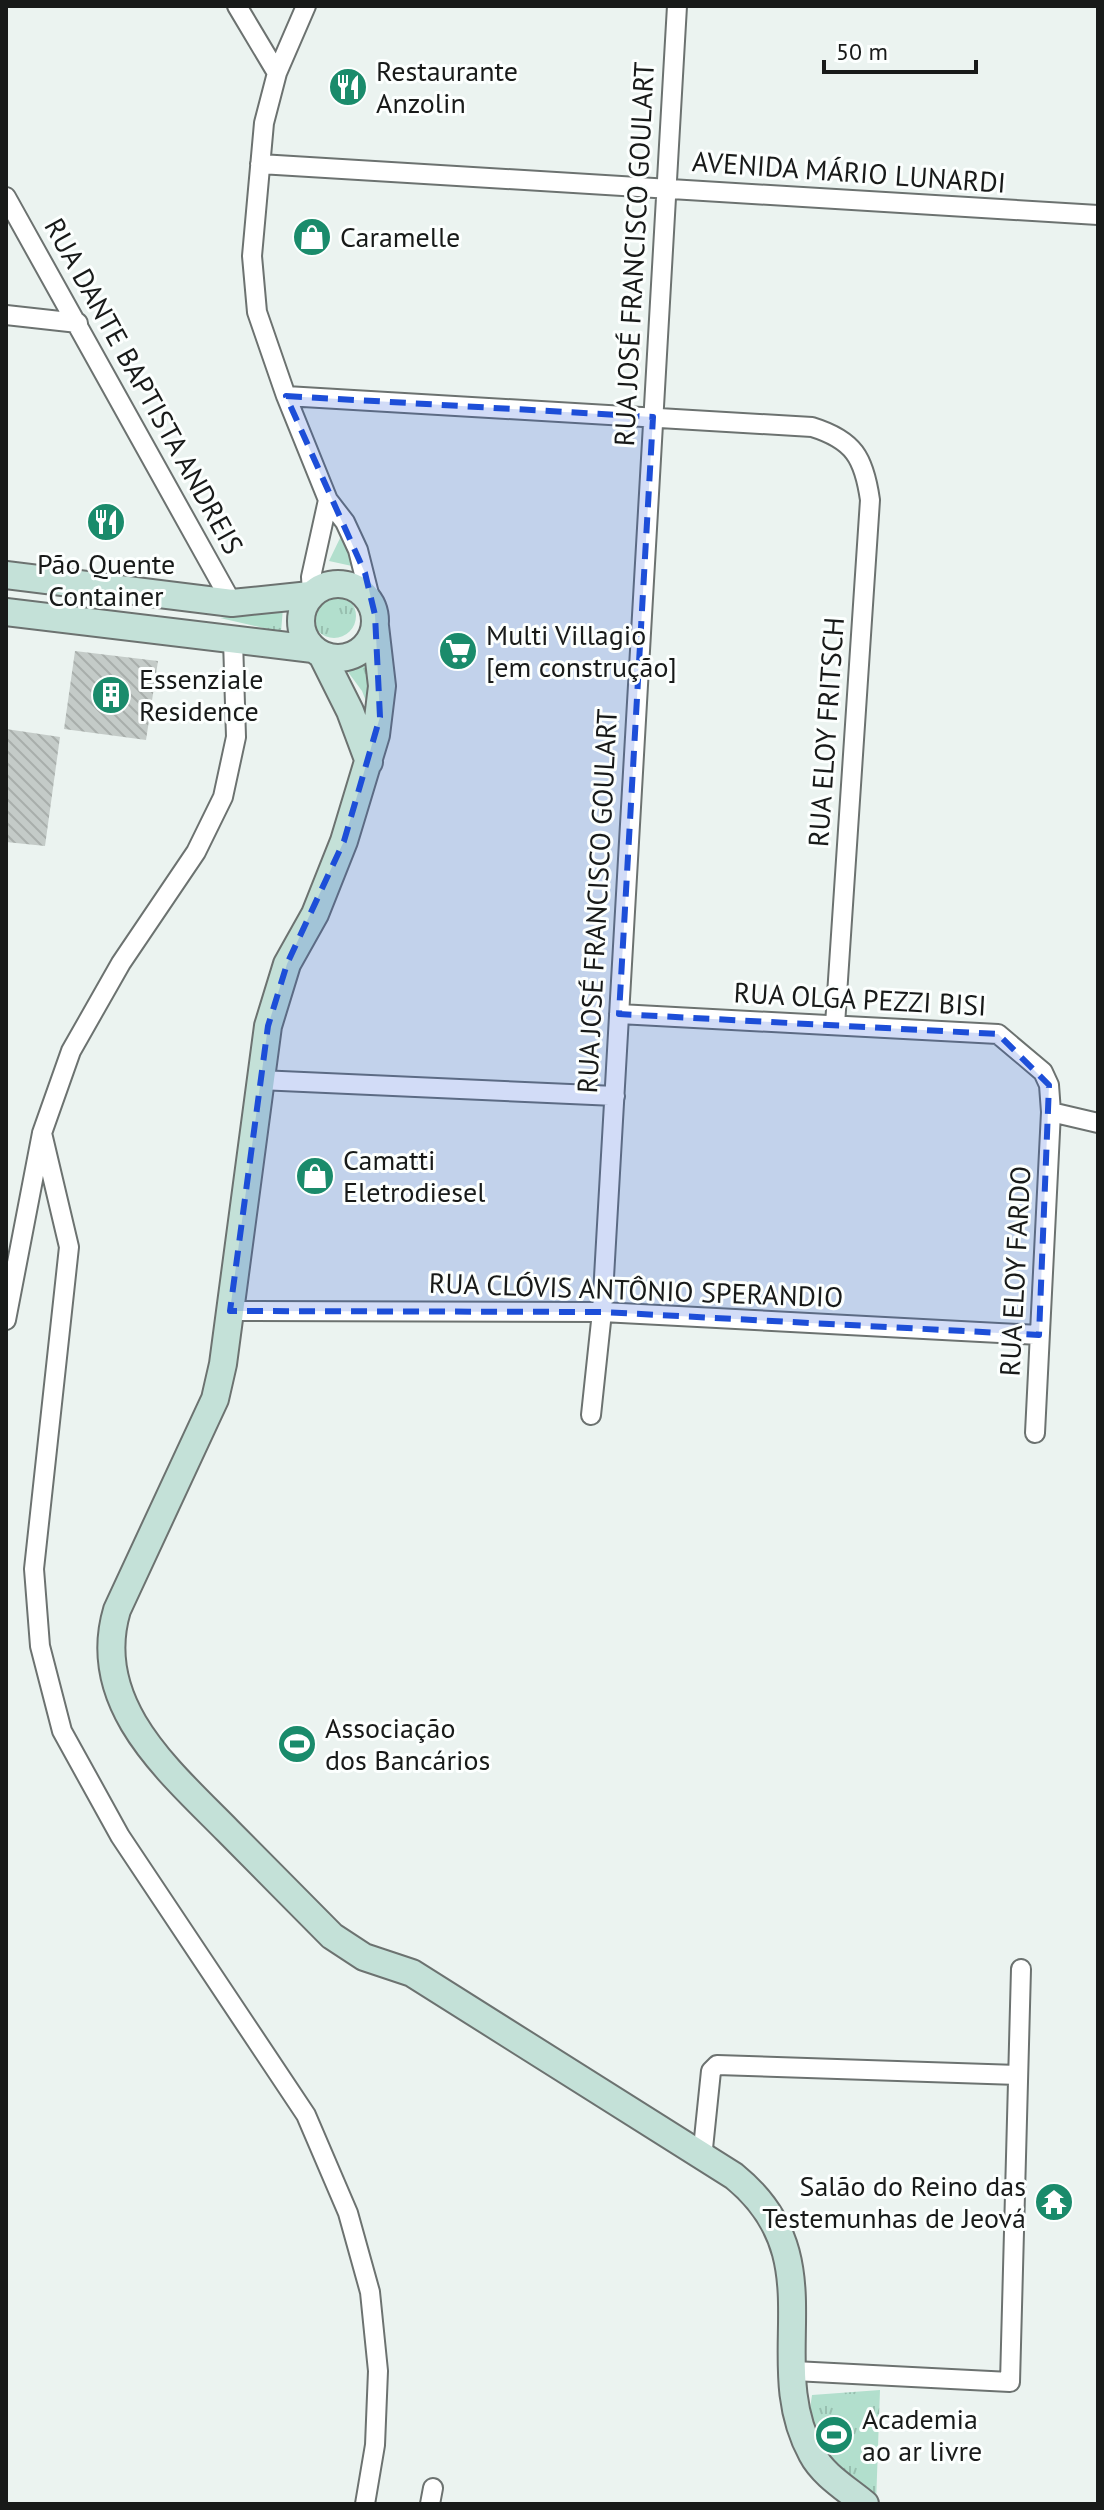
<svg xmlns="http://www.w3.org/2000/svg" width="1104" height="2510" font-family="'PT Sans',sans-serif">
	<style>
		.grass { fill: url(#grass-tufts) }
		.building { fill: url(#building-back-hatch) }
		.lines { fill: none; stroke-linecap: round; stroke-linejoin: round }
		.street-casing { stroke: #6c7270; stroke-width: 22 }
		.secondary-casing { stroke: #6c7270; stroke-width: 30 }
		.street { stroke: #fff; stroke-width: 18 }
		.secondary { stroke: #c4e1d8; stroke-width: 26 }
		.marked { fill: #1d4ed8; fill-opacity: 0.2; stroke: #1d4ed8; stroke-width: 6; stroke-dasharray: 16 10; stroke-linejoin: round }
		.labels { text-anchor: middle; stroke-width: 6; stroke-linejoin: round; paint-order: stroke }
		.poi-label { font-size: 28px; fill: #181a19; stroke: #fcfffe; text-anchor: start }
		.street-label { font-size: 28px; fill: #181a19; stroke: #fcfffe }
	</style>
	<defs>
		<pattern id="grass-tufts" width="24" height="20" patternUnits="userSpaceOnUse" patternTransform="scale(2)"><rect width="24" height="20" fill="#b2dfcd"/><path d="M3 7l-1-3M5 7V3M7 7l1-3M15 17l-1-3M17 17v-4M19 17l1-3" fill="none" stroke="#98bfaf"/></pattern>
		<pattern id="building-back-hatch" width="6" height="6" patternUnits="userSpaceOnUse" patternTransform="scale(2)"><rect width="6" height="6" fill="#c4cbc8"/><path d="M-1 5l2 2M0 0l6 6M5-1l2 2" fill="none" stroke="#a8aeab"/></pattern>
	</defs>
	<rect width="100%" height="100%" fill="#ebf3f0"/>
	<path class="grass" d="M 342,534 L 352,566 L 329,561 Z
		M312 616a22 22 0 1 1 44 0a22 22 0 1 1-44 0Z
		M 283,608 L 281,632 L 220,618 Z
		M 371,658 L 373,719 L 362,691 L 348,672 Z
		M 880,2390 L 876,2504 L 835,2476 L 809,2416 L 812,2395 Z"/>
	<path class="building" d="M 75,651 L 158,661 L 146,740 L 64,729 Z
		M 6,729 L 60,737 L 45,846 L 6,842 Z"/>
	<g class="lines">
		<g class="street-casing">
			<path id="street" d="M 237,6 L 277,73
				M 306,6 L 277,73 L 264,123 L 252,256 L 257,312 L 286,396 L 328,500 L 345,522 L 358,550 L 371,602
				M 260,164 L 1098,215
				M 6,197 L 232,603
				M 6,315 L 78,323
				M 286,396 L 812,427 C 854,440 864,458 870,500 L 835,1025
				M 312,594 L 311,577 L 328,500
				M 619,1014 L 998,1034 L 1043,1072 L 1049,1085 L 1051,1112 L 1035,1433
				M 259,1080 L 615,1096
				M 1051,1112 L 1098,1123
				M 42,1133 L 69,1247 L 34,1569 L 40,1646 L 62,1731 L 120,1836 L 306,2115 L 348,2213 L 370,2292 L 378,2371 L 375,2445 L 365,2504
				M 230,1311 L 602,1312 L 1039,1335
				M 6,1320 L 42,1133 L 71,1051 L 121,963 L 196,852 L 223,797 L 236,737 L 233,640
				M 591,1415 L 602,1312 L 677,6
				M 702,2158 L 711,2071 L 717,2065 L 1018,2075
				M 794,2371 L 1010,2382 L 1021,1969
				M 430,2504 L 433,2488"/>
		</g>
		<g class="secondary-casing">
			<path id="secondary" d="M 6,575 L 232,603 L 310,595
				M301 621a37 37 0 1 1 74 0a37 37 0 1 1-74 0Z
				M 6,612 L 313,649
				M 375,626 L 382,686 L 376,735 L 344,841 L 315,914 L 287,964 L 268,1026 L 223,1364 L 215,1399 L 117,1610 C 89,1704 169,1771 228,1831 C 263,1866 297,1901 332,1936 L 364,1957 L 412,1973 L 734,2176 C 837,2260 760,2359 812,2454 C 823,2475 847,2489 865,2504
				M 322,655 L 350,711 L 369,762"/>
		</g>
		<use href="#street" class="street"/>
		<use href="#secondary" class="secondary"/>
	</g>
	<path class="marked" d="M 286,396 L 653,417 L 619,1014 L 998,1034 L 1049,1085 L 1039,1335 L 602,1312 L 230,1311 L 268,1026 L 287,964 L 344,841 L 380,717 L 375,615 L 365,573 Z"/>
	<defs>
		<g id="restaurant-disc" transform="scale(2)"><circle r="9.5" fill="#1a8b6b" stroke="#fcfffe"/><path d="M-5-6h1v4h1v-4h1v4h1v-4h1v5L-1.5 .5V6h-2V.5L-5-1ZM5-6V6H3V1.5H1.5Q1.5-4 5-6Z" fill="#fff"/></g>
		<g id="shop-disc" transform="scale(2)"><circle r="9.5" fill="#1a8b6b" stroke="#fcfffe"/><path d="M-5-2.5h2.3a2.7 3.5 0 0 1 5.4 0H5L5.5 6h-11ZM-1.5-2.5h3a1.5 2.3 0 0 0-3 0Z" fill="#fff"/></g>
		<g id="supermarket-disc" transform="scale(2)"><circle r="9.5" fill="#1a8b6b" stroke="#fcfffe"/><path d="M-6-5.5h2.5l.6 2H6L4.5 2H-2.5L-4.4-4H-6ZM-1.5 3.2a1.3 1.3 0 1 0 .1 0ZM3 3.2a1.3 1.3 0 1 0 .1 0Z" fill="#fff"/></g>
		<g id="building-disc" transform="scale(2)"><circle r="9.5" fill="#1a8b6b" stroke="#fcfffe"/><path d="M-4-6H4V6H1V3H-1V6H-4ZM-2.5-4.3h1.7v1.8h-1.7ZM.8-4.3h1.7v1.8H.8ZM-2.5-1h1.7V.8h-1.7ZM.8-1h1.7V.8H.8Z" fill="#fff"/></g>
		<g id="stadium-disc" transform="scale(2)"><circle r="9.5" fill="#1a8b6b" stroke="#fcfffe"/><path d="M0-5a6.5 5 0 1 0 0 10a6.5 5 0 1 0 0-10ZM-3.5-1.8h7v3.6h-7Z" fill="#fff"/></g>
		<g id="temple-disc" transform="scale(2)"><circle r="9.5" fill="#1a8b6b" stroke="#fcfffe"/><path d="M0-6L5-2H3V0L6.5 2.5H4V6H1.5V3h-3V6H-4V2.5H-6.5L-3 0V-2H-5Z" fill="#fff"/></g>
	</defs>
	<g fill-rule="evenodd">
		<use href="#restaurant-disc" x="348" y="87"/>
		<use href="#shop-disc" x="312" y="237"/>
		<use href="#restaurant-disc" x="106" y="522"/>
		<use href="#supermarket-disc" x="458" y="651"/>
		<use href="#building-disc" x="111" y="695"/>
		<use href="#shop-disc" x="315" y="1176"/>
		<use href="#stadium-disc" x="297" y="1744"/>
		<use href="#temple-disc" x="1054" y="2202"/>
		<use href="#stadium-disc" x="834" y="2435"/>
	</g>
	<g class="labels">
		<g class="poi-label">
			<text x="376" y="81">Restaurante<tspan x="376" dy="32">Anzolin</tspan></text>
			<text x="340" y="247">Caramelle</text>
			<text x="106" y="574" text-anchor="middle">Pão Quente<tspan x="106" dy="32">Container</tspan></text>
			<text x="486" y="645">Multi Villagio<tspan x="486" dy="32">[em construção]</tspan></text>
			<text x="139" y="689">Essenziale<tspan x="139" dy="32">Residence</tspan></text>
			<text x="343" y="1170">Camatti<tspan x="343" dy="32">Eletrodiesel</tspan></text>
			<text x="325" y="1738">Associação<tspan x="325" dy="32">dos Bancários</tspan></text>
			<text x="1026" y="2196" text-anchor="end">Salão do Reino das<tspan x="1026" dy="32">Testemunhas de Jeová</tspan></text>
			<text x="862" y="2429">Academia<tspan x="862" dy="32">ao ar livre</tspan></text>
		</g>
		<g class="street-label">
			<text transform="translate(849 172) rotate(4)" y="10">AVENIDA MÁRIO LUNARDI</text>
			<text transform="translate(634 254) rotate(-87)" y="10">RUA JOSÉ FRANCISCO GOULART</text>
			<text transform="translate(144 386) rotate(61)" y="10">RUA DANTE BAPTISTA ANDREIS</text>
			<text transform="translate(826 732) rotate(-86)" y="10">RUA ELOY FRITSCH</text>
			<text transform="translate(597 901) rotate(-87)" y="10">RUA JOSÉ FRANCISCO GOULART</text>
			<text transform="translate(860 999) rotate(3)" y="10">RUA OLGA PEZZI BISI</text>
			<text transform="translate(1015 1271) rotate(-87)" y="10">RUA ELOY FARDO</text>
			<text transform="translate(636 1290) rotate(2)" y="10">RUA CLÓVIS ANTÔNIO SPERANDIO</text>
		</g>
	</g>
	<rect width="1104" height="2510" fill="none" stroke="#181a19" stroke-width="16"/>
	<path d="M824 60v12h152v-12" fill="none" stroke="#181a19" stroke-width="4"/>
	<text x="836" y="60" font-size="24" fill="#181a19" stroke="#fcfffe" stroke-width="6" paint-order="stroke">50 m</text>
</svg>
